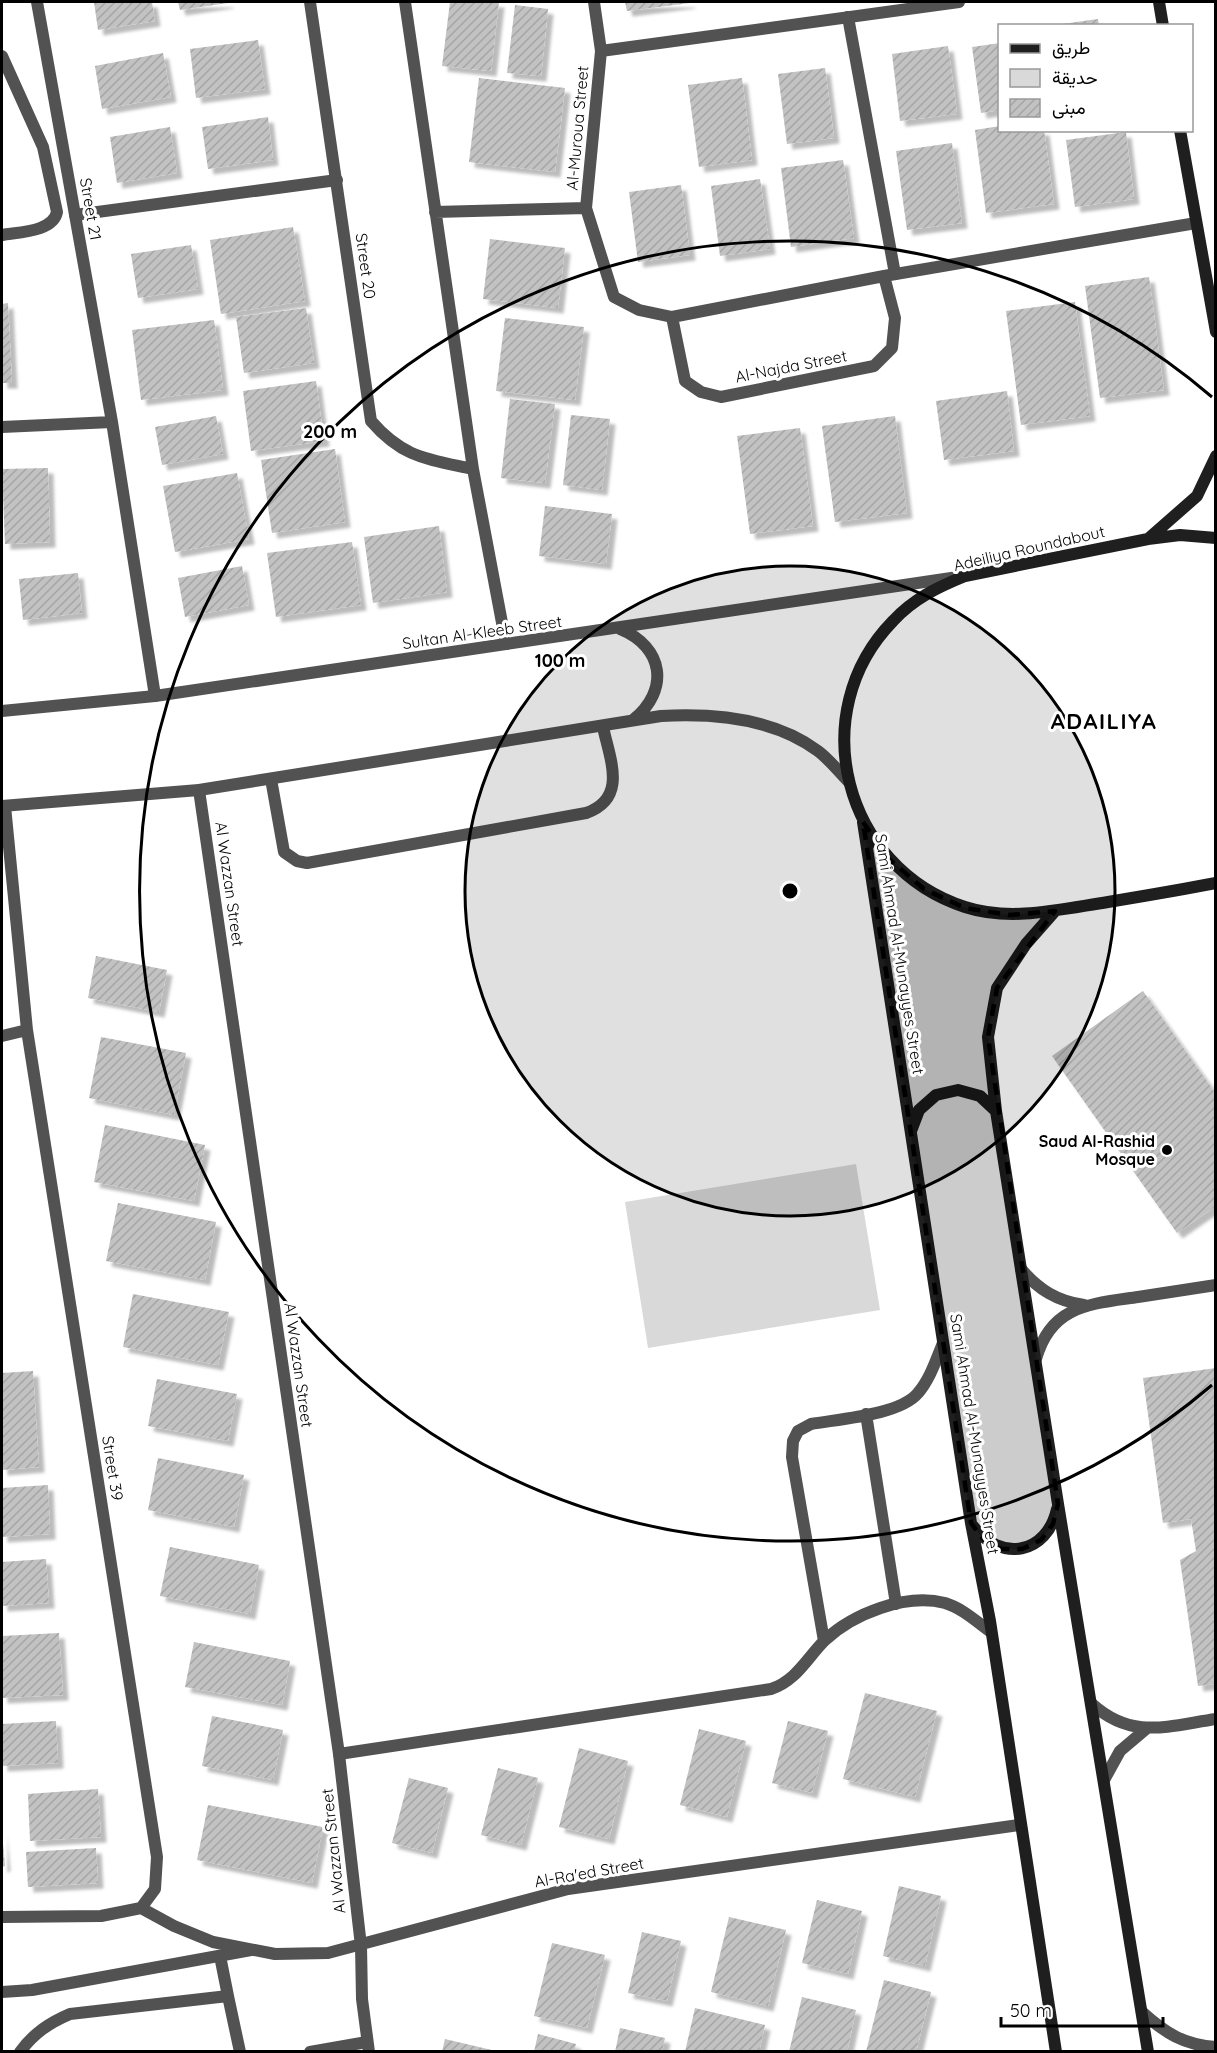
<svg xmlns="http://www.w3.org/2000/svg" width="1217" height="2053" font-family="Quicksand,Vazirmatn,sans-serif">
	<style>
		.green { fill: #d9d9d9 }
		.building { fill: url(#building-hatch); filter: url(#shadow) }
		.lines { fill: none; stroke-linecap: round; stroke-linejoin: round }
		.service { stroke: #525252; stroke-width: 12 }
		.minor { stroke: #525252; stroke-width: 12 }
		.tertiary { stroke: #525252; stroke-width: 12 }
		.secondary { stroke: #1f1f1f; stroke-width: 12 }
		.marked { fill: #000; fill-opacity: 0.2; stroke: #000; stroke-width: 4.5; stroke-dasharray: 12 8; stroke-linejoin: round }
		.ring { fill: none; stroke: #000; stroke-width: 3 }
		.poi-dot { fill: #000; stroke: #fff; stroke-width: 2 }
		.labels { text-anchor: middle; stroke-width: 6; stroke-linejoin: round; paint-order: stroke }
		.street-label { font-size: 16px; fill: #000; stroke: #fff }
		.poi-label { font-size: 16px; font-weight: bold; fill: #000; stroke: #fff; text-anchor: end }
		.district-label { font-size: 22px; font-weight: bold; letter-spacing: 1.5px; fill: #000; stroke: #fff }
		.centre { fill: #000; stroke: #fff; stroke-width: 3 }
		.ring-label { font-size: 18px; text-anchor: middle; font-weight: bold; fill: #000; stroke: #fff; stroke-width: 6; stroke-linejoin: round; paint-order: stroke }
	</style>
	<defs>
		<pattern id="building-hatch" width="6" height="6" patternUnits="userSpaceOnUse" patternTransform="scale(1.5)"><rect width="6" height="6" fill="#c2c2c2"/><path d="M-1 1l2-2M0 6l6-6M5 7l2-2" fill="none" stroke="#a5a5a5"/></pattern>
		<filter id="shadow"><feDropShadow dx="5.5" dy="5.5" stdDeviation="1.5" flood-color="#0004"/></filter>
	</defs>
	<rect width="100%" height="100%" fill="#fff"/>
	<path class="green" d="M 856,1164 L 880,1310 L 648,1348 L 625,1202 Z"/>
	<path class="building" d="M 94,2 L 152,2 L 155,21 L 98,30 Z
		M 178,2 L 228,2 L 228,3 L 180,10 Z
		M 450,2 L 499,2 L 491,71 L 442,66 Z
		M 625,2 L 690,2 L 690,3 L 627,11 Z
		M 515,5 L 548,9 L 541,76 L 507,73 Z
		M 1098,19 L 1099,26 L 1062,26 L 1062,24 Z
		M 258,40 L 265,89 L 196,98 L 190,49 Z
		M 1000,43 L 1000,110 L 981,113 L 972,47 Z
		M 948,46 L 957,114 L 900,121 L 892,54 Z
		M 163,53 L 171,97 L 102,109 L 95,66 Z
		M 825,68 L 834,138 L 787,144 L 778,74 Z
		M 479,78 L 565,88 L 555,172 L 469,162 Z
		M 742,78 L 752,160 L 699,167 L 688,85 Z
		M 268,117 L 273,160 L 208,169 L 202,127 Z
		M 1000,126 L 1000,130 L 1044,130 L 1054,204 L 986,213 L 975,130 Z
		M 170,127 L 177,173 L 117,183 L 110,137 Z
		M 1126,132 L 1134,199 L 1075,207 L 1066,140 Z
		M 952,143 L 962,223 L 907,230 L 896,151 Z
		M 843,160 L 854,238 L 791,247 L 781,168 Z
		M 760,179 L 770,249 L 720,256 L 711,186 Z
		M 681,185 L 690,255 L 638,262 L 629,192 Z
		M 293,227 L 305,301 L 221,314 L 210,240 Z
		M 490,239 L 565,248 L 558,308 L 483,299 Z
		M 191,245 L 198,289 L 138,298 L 131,254 Z
		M 1149,277 L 1164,390 L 1100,398 L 1085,286 Z
		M 1075,302 L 1090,416 L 1021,425 L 1006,311 Z
		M 8,303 L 12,383 L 2,383 L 2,304 Z
		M 306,308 L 314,363 L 244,373 L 236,317 Z
		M 505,318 L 584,327 L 575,400 L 496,391 Z
		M 214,320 L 223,390 L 141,400 L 132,330 Z
		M 316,381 L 324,441 L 251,451 L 243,391 Z
		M 1007,391 L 1014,451 L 944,460 L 936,401 Z
		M 510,399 L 555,404 L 545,483 L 501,478 Z
		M 571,415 L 610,419 L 602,490 L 563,485 Z
		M 216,416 L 223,454 L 162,465 L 155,427 Z
		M 895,416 L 907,513 L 835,522 L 822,426 Z
		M 800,428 L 813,526 L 750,534 L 737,436 Z
		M 335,449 L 345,522 L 272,533 L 261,460 Z
		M 48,468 L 50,542 L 5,544 L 2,469 Z
		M 237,473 L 249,539 L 175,552 L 163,486 Z
		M 545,506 L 612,514 L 606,564 L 539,556 Z
		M 439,526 L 447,592 L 373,603 L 364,537 Z
		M 352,542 L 361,605 L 276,617 L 267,553 Z
		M 242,566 L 249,605 L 185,617 L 178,578 Z
		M 78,573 L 82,613 L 23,620 L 19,579 Z
		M 96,956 L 167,970 L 159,1012 L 88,998 Z
		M 1143,991 L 1216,1094 L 1216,1206 L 1177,1233 L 1052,1056 Z
		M 101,1037 L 186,1053 L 174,1115 L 89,1098 Z
		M 105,1125 L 205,1145 L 194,1201 L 94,1182 Z
		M 118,1203 L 216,1222 L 205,1280 L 106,1261 Z
		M 133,1294 L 229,1312 L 218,1365 L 123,1347 Z
		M 1216,1368 L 1216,1684 L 1198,1686 L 1180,1560 L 1196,1551 L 1191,1519 L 1163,1523 L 1143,1378 Z
		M 33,1371 L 39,1467 L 2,1470 L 2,1373 Z
		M 157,1379 L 237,1394 L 228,1441 L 148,1426 Z
		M 158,1458 L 244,1475 L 234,1527 L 148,1510 Z
		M 48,1485 L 50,1534 L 2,1537 L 2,1488 Z
		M 170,1547 L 259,1565 L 250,1614 L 160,1596 Z
		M 46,1559 L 49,1603 L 2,1606 L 2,1562 Z
		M 59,1633 L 63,1695 L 2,1698 L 2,1636 Z
		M 194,1642 L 290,1661 L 282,1705 L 185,1687 Z
		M 865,1693 L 937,1711 L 915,1797 L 843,1779 Z
		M 212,1716 L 283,1730 L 273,1780 L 202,1766 Z
		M 56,1721 L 58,1763 L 2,1766 L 2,1724 Z
		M 788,1721 L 828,1731 L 812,1793 L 772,1783 Z
		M 699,1729 L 746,1741 L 727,1817 L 680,1805 Z
		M 579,1748 L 628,1761 L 609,1839 L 559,1827 Z
		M 498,1768 L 538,1778 L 521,1845 L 481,1835 Z
		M 409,1778 L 448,1788 L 432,1853 L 392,1843 Z
		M 98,1789 L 101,1837 L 30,1841 L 28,1794 Z
		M 208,1805 L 323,1827 L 312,1883 L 197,1860 Z
		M 2,1831 L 5,1866 L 2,1867 Z
		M 96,1848 L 98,1883 L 28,1887 L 26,1852 Z
		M 899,1886 L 941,1896 L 925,1966 L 883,1956 Z
		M 817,1900 L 862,1911 L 848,1974 L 802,1963 Z
		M 729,1917 L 786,1930 L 768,2006 L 711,1992 Z
		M 642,1932 L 681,1941 L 667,2001 L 628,1993 Z
		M 552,1943 L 605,1955 L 587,2028 L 534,2016 Z
		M 884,1980 L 931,1992 L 916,2052 L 866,2052 Z
		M 802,1997 L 856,2010 L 847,2052 L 789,2052 Z
		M 695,2008 L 765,2025 L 759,2052 L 685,2052 Z
		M 620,2028 L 665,2038 L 662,2052 L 615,2052 Z
		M 538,2034 L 576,2044 L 574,2052 L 534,2052 Z
		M 445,2039 L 496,2051 L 496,2052 L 442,2052 Z"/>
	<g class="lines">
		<path class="service" d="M 848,17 L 895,274
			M 2,56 L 43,147 L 57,212 C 53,232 18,232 2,235
			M 75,215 L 337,180
			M 271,779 L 284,852 L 297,861 L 307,863 L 586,813 C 628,798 610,760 603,727
			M 1021,1269 C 1039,1290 1057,1301 1084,1305
			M 1036,1359 C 1051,1305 1090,1304 1138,1297 C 1164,1293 1190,1289 1216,1285
			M 866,1414 L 896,1604
			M 824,1641 L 792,1457 L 793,1441 L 798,1431 L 811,1424 C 839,1419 900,1415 918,1393 C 930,1379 936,1360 943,1343
			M 339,1754 L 771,1689 C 796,1681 807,1658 825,1640 C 853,1614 905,1593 945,1603 C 962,1608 977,1622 991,1632
			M 220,1956 L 228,1996
			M 2,1992 L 32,1990 L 251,1950
			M 1142,2012 C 1165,2033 1184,2045 1216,2047
			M 20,2052 C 34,2033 49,2023 70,2014 L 228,1996 L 240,2052
			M 310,2052 L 367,2042"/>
		<path class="minor" d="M 37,2 L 112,422 L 155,696
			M 310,2 L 371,421 C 403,458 427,459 473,469
			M 405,2 L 473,469 L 506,644
			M 594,2 L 601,51 L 586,208 L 614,297 L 639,310 L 672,317 L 884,276 L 1196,223
			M 601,51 L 959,2
			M 435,212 L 586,208
			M 672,317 L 685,381 L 701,392 L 721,397 L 874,366 L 892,348 L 895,318 L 884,276
			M 2,427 L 112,422
			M 199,790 L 339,1754 L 361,1946 L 362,1999 L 369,2052
			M 5,806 L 27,1030 L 157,1857 L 155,1889 L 141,1908
			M 2,1036 L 27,1030
			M 1092,1704 C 1132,1740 1168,1726 1216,1719
			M 1104,1780 L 1120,1751 L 1146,1729
			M 141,1908 L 174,1926 L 213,1942 L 275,1954 L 328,1953 L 568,1889 L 1019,1825
			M 2,1917 L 101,1916 L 141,1908"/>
		<path class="tertiary" d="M 620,629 C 664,647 670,690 633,720
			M 2,711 L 155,696 L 958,577
			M 2,806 L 199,790 L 661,716 C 714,713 774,718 818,751 C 829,759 838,771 848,781"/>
		<path class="secondary" d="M 1159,2 L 1163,26
			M 1180,130 L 1216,332
			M 1216,538 L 1180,535 L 1148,539 L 965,576 C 938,587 913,599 893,621 C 803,713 844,868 965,907 C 1011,922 1062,909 1108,902 C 1144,896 1180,890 1216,883
			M 1148,539 L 1197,496 L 1216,456
			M 863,822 L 971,1523 L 990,1621 L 1056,2052
			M 1055,911 L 1026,944 L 997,988 L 988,1037 L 996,1111 L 1058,1504 L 1148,2052
			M 911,1131 L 919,1110 L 936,1095 L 958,1090 L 980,1096 L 996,1111
			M 973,1526 C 1001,1563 1047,1554 1057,1509"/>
	</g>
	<path class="marked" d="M 863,822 L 889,859 L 924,889 L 965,908 L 1010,915 L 1055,911 L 997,988 L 988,1037 L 1058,1504 L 1053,1524 L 1041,1540 L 1022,1549 L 1001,1549 L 983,1539 L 971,1523 Z"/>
	<circle cx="790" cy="891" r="325" fill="#000" fill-opacity=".12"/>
	<g class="ring">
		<circle cx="790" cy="891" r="325"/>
		<path d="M1212 1385A650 650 0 1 1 1212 397"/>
	</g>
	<circle class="poi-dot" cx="1167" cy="1150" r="6"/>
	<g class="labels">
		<g class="street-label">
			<text transform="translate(577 128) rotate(-85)" y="6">Al-Muroua Street</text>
			<text transform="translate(91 209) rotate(80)" y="6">Street 21</text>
			<text transform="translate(366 266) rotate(82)" y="6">Street 20</text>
			<text transform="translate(791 366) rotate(-11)" y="6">Al-Najda Street</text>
			<text transform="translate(1029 548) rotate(-13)" y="6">Adeiliya Roundabout</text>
			<text transform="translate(482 632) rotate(-8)" y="6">Sultan Al-Kleeb Street</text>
			<text transform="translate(230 884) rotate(82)" y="6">Al Wazzan Street</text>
			<text transform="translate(900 954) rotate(81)" y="6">Sami Ahmad Al-Munayyes Street</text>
			<text transform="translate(299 1365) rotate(82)" y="6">Al Wazzan Street</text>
			<text transform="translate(975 1434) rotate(81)" y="6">Sami Ahmad Al-Munayyes Street</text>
			<text transform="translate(113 1468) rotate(81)" y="6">Street 39</text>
			<text transform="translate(333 1851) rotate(-96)" y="6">Al Wazzan Street</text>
			<text transform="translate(589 1872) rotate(-10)" y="6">Al-Ra'ed Street</text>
		</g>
		<g class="poi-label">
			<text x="1155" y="1147">Saud Al-Rashid<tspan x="1155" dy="18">Mosque</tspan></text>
		</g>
		<g class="district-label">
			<text x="1104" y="729">ADAILIYA</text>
		</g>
	</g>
	<circle cx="790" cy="891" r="9" class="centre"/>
	<g class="ring-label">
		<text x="330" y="438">200 m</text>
		<text x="560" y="667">100 m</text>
	</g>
	<rect width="1217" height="2053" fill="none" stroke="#000000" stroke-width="6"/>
	<rect x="998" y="24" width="195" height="108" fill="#ffffff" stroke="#999999" stroke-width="1.5"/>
	<rect x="1010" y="44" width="30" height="9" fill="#1f1f1f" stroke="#999999" stroke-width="1.5"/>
	<text x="1052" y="54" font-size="18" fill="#000000">طريق</text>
	<rect x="1010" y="69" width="30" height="18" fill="#d9d9d9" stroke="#999999" stroke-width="1.5"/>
	<text x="1052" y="84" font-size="18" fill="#000000">حديقة</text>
	<rect x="1010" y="99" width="30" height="18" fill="url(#building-hatch)" stroke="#999999" stroke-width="1.5"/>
	<text x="1052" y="114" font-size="18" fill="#000000">مبنى</text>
	<path d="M1001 2017v9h162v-9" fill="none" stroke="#000000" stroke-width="3"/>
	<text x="1010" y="2017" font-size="18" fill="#000000" stroke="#ffffff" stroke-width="4.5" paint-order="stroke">50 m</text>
</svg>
